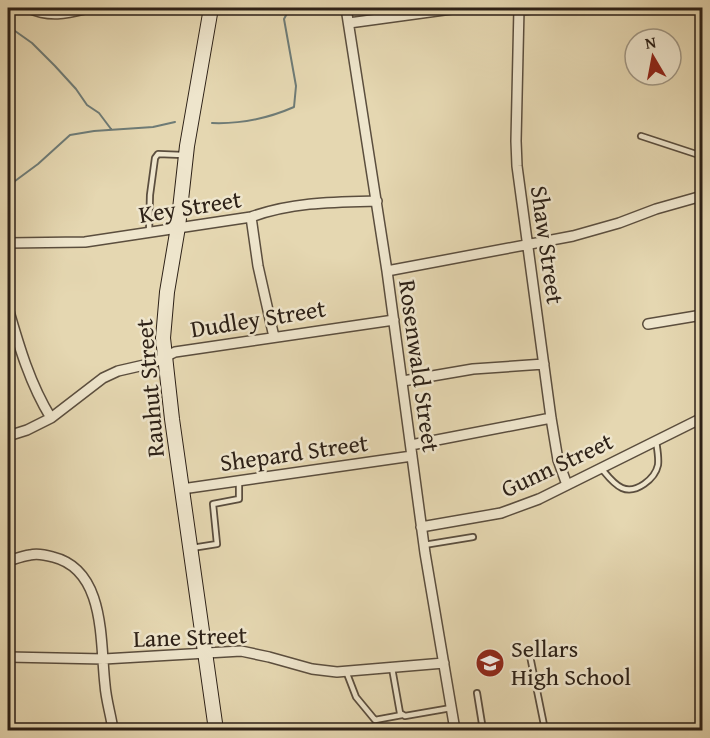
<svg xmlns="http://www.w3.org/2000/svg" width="710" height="738" font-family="'Gentium Book Plus',serif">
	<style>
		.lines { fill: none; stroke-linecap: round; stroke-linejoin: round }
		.stream { stroke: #6e7b76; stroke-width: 2 }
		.service-casing { stroke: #5b4e3e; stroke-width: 8 }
		.minor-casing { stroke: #5b4e3e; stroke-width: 12 }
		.secondary-casing { stroke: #2d2117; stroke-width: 16 }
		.service { stroke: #eee5cc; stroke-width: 4.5 }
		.minor { stroke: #eee5cc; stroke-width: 9 }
		.secondary { stroke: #eee5cc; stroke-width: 14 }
		.labels { text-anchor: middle; stroke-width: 5; stroke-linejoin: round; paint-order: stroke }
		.street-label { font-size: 24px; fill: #2d2117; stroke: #eee5cc }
		.poi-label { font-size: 24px; fill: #2d2117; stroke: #eee5cc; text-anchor: start }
	</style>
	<rect width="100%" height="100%" fill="#e5d7b1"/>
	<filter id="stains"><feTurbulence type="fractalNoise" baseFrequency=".00333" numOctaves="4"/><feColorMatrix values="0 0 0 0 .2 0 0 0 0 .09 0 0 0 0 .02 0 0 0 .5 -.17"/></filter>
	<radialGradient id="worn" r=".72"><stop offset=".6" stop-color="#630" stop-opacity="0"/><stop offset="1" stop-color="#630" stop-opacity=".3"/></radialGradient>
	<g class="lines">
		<path class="stream" d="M 8,26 L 32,43 L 55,66 L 76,89 L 87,105 L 99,113 L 111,129
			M 212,123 C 239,124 269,118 294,107 L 296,86 L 284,19 L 290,8
			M 8,192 L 15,181 L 38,164 L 70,135 L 94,131 L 153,127 L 175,122"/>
		<g class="service-casing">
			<path id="service" d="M 641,136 L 702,156
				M 149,233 L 150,195 L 155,158 L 158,154 L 183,155
				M 601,468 C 607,475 613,484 622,488 C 636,494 655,479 658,465 C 659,457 657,448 656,441
				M 424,545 L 473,537
				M 192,548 L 217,544 L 213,504 L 239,499 L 239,480
				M 530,656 L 545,730
				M 392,668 L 400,713 L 405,716 L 451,708
				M 346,671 L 356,697 L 375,720 L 402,715
				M 477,693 L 483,730"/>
		</g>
		<g class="minor-casing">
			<path id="minor" d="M 29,8 C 50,18 68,13 89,8
				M 346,8 L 387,271 L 425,553 L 455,730
				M 519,8 L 516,141 L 517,166 L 551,418 L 558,460 L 567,485
				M 519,10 L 543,8
				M 349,23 L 459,8
				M 251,217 L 258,266 L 274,337
				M 8,243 L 85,242 L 251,217 C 292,202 334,202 377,201
				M 387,271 L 573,236 L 619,223 L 656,209 L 702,196
				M 8,308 C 19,346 30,384 51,418
				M 648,324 L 702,315
				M 403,381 L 473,369 L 544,364
				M 8,436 L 27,430 L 51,418 L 103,378 L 118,371 L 153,363 L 175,352 L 394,320
				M 411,445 L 551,418
				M 182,489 L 412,456
				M 421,527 L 501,513 L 539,499 L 702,418
				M 8,561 C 15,559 22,556 30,555 C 37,553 46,555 53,557 C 106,570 100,642 105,685 C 106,700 111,715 113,730
				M 8,657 L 104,659 L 241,651 L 269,657 L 312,669 L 337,672 L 444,663"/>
		</g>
		<g class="secondary-casing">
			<path id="secondary" d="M 211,8 L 187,146 L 178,227 L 167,292 L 163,338 L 172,419 L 216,730"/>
		</g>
		<use href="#service" class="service"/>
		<use href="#minor" class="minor"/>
		<use href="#secondary" class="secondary"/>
	</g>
	<defs>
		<g id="school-disc" transform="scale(1.5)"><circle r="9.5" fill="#8f2418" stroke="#eee5cc"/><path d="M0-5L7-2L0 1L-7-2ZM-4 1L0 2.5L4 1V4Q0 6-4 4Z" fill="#fff"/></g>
	</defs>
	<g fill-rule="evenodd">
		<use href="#school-disc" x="490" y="663"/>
	</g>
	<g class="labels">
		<g class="street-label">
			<text transform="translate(190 207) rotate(-9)" y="8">Key Street</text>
			<text transform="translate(547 245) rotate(82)" y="8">Shaw Street</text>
			<text transform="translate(258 319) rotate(-9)" y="8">Dudley Street</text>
			<text transform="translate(419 366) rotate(82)" y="8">Rosenwald Street</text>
			<text transform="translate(150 388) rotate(-95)" y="8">Rauhut Street</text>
			<text transform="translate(294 453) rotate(-8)" y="8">Shepard Street</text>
			<text transform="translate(557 465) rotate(-25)" y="8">Gunn Street</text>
			<text transform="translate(190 637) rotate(-2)" y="8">Lane Street</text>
		</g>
		<g class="poi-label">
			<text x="511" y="657">Sellars<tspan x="511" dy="28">High School</tspan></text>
		</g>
	</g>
	<rect width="710" height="738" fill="none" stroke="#e5d7b1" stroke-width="30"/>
	<rect x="9" y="9" width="692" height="720" fill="none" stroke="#2d2117" stroke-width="3"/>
	<rect x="15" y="15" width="680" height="708" fill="none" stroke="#2d2117" stroke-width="1.5"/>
	<g transform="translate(653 57) rotate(350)"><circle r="28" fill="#eee5cc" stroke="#a19784" stroke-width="1.5"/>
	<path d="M0-4.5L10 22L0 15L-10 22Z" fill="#8f2418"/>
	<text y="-9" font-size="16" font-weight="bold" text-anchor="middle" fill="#2d2117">N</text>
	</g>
	<rect width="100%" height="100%" filter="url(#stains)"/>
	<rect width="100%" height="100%" fill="url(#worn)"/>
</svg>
